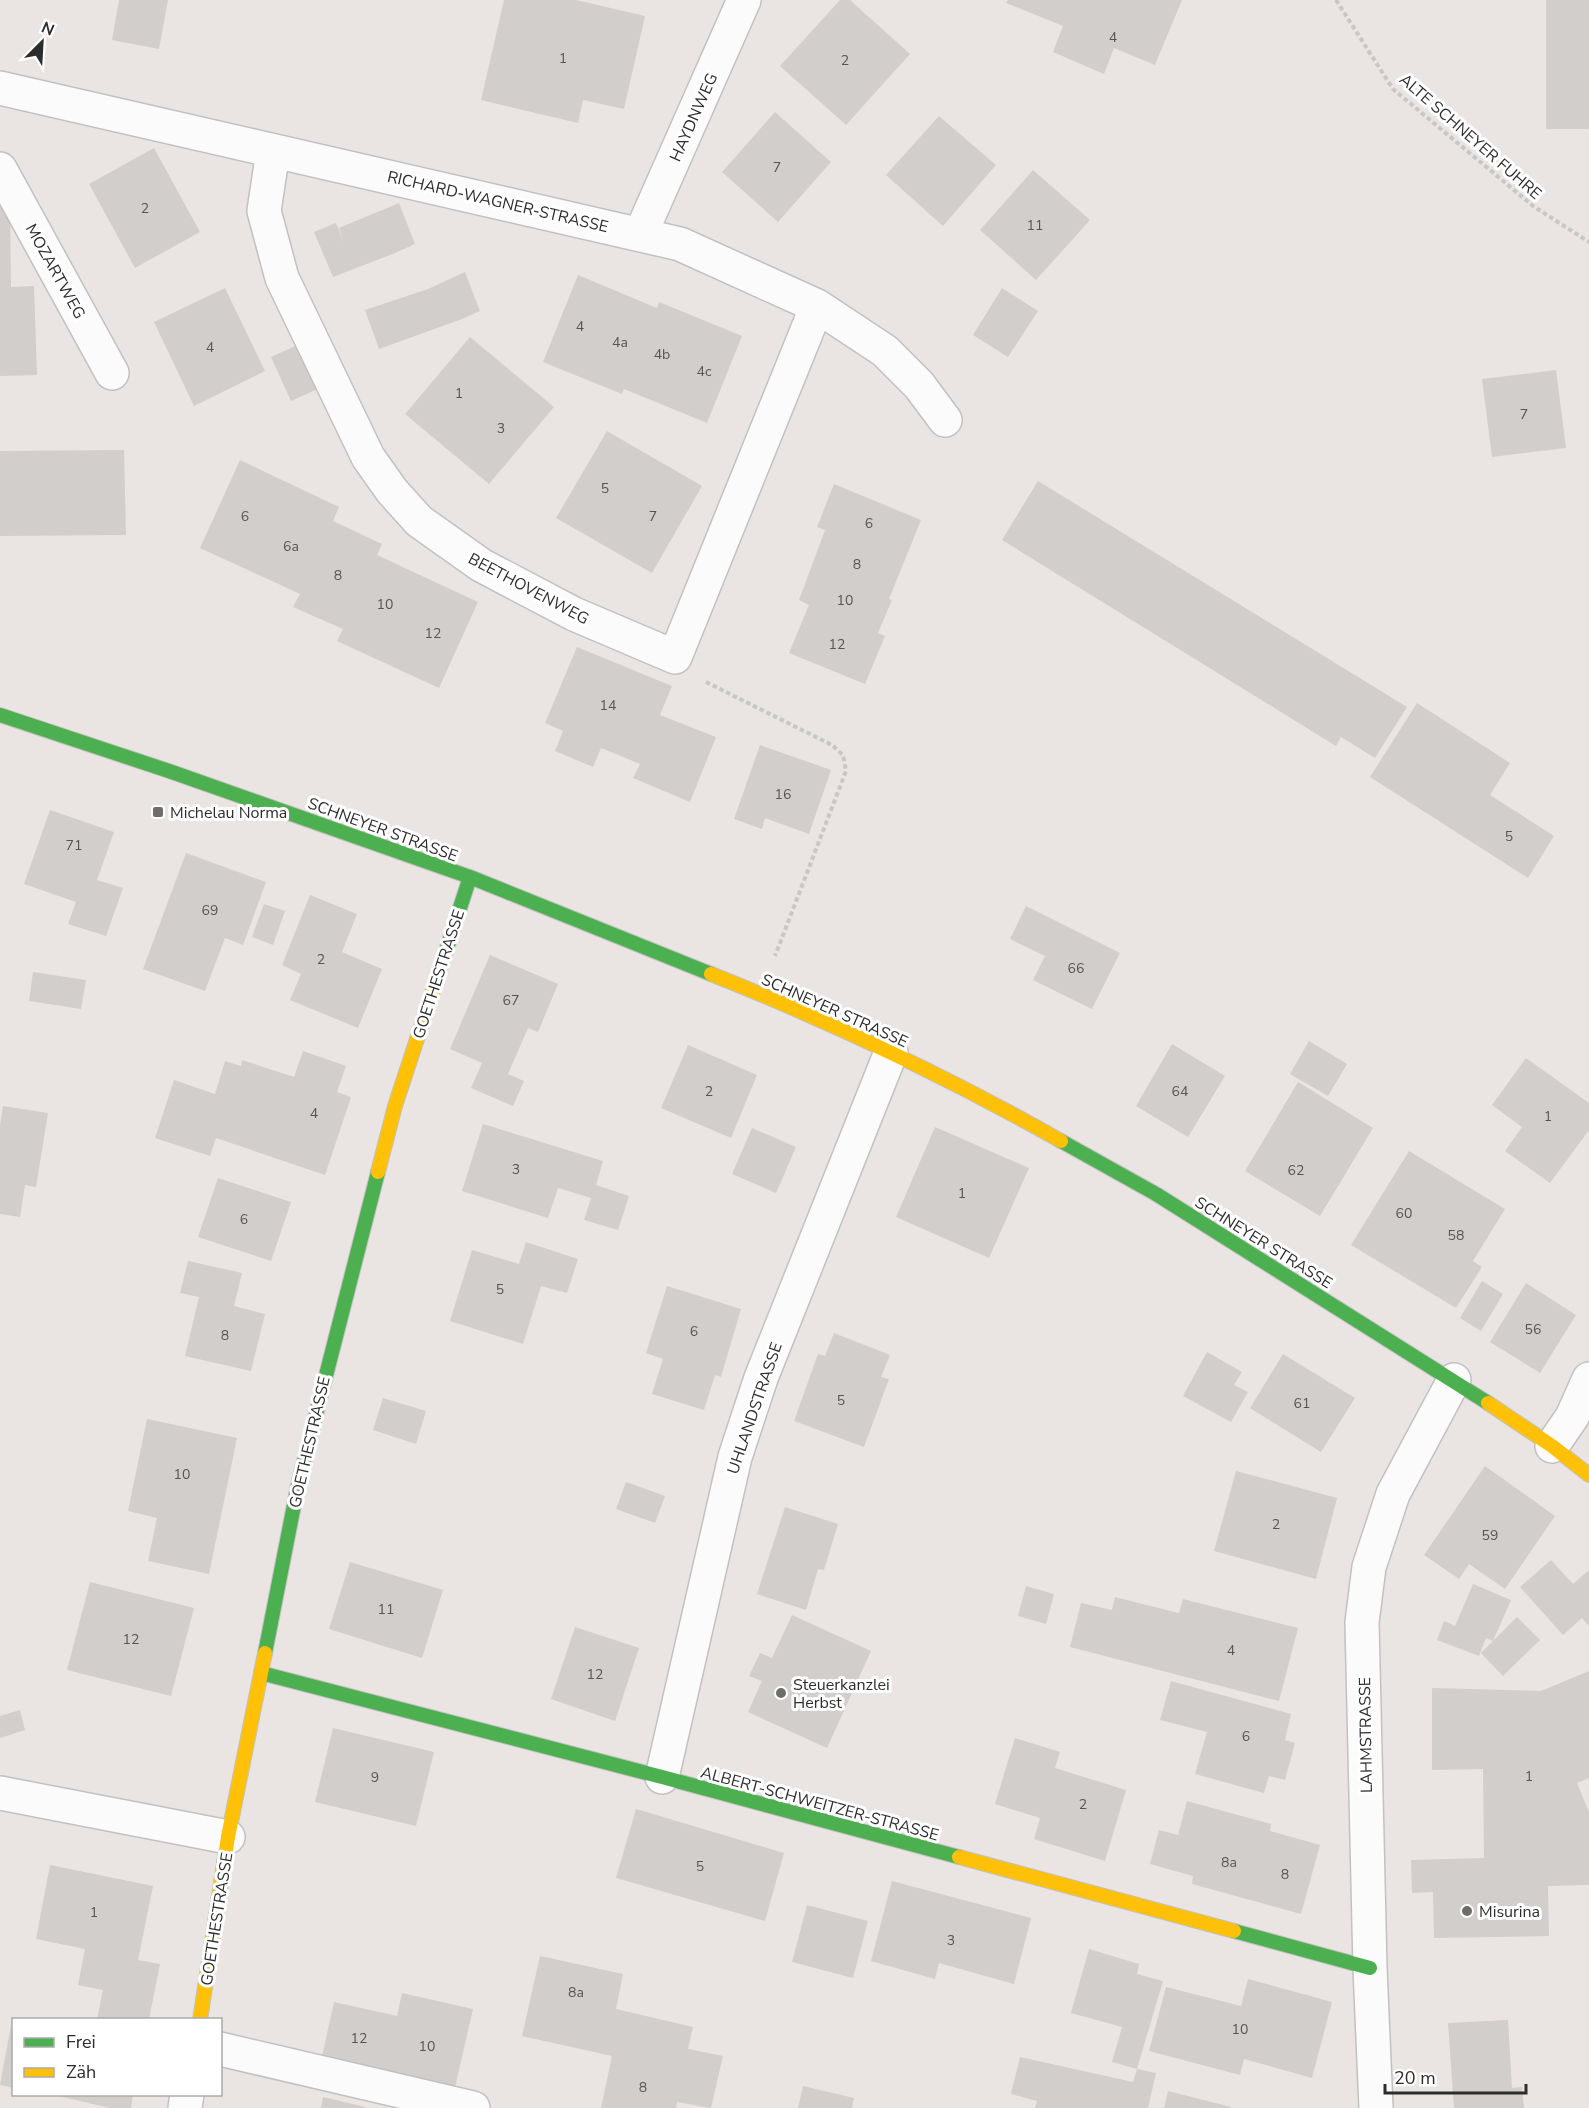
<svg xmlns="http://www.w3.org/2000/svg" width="1589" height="2108" font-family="'Nunito Sans',sans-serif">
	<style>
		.building { fill: #d1cecb }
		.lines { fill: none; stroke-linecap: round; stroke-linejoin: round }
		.street-casing { stroke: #c2c1c1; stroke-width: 36 }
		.fast-casing { stroke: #c2c1c1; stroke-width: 16 }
		.slow-casing { stroke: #c2c1c1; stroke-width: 16 }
		.path { stroke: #c7c7c6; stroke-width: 4; stroke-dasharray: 4.5 3; stroke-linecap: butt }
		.street { stroke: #fcfbfb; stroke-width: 33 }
		.fast { stroke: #4caf50; stroke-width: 14 }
		.slow { stroke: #ffc107; stroke-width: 14 }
		.poi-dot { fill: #6e6d6c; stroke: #fff; stroke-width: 2 }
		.labels { text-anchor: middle; stroke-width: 6; stroke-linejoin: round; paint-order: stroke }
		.number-label { font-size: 14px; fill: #565554 }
		.street-label { font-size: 16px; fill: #2c2c2c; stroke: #fff }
		.poi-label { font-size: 16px; fill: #2c2c2c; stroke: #fff; text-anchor: start }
	</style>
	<rect width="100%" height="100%" fill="#eae5e2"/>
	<path class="building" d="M 119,0 L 168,0 L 159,49 L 112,40 Z
		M 504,0 L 576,0 L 645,16 L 624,109 L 583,100 L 578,123 L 481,100 Z
		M 840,0 L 850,0 L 910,54 L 846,125 L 780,66 Z
		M 1008,0 L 1182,0 L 1155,65 L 1114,48 L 1104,74 L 1053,52 L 1063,26 L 1006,3 Z
		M 1546,0 L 1589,0 L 1589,129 L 1546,129 Z
		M 775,112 L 831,162 L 778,222 L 722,172 Z
		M 939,116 L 996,165 L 943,226 L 886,175 Z
		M 154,148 L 200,232 L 135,268 L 89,184 Z
		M 1033,170 L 1090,220 L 1036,280 L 980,230 Z
		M 399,203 L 415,244 L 395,253 L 333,277 L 314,232 L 336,223 L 344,243 L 339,228 Z
		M 0,206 L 10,206 L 11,287 L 34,286 L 37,375 L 0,376 Z
		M 465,272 L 480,311 L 462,319 L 379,349 L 365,310 L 428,289 Z
		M 578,275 L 657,308 L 659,302 L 742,336 L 707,423 L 624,389 L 622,394 L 543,362 Z
		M 225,288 L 265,371 L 194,406 L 154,322 Z
		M 1002,288 L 1038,311 L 1008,357 L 973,335 Z
		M 470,337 L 554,407 L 489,484 L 405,414 Z
		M 300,344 L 320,388 L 291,401 L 271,357 Z
		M 1556,370 L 1566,448 L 1492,457 L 1482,379 Z
		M 607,431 L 702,486 L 652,573 L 556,518 Z
		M 124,450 L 126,535 L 0,536 L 0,451 Z
		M 240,460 L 339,507 L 333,521 L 382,544 L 377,555 L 478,602 L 439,688 L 337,641 L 343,629 L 293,607 L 300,594 L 200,548 Z
		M 1038,481 L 1407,707 L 1375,758 L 1341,737 L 1336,746 L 1002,540 Z
		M 834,484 L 921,520 L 889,599 L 892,600 L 878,633 L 885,636 L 865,684 L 789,653 L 809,605 L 799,600 L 825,530 L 817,527 Z
		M 577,647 L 672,686 L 660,715 L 716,737 L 690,802 L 633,778 L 640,764 L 601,748 L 593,767 L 555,751 L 563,731 L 545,723 Z
		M 1417,703 L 1510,763 L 1490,795 L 1554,836 L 1528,878 L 1370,777 Z
		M 760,745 L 831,770 L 809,834 L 765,818 L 762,829 L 734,819 Z
		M 50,810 L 114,832 L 97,880 L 123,888 L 106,936 L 68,924 L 76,902 L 24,884 Z
		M 186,853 L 266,882 L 243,945 L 225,938 L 205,991 L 143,969 Z
		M 310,895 L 357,914 L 342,952 L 382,969 L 358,1028 L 290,1000 L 301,974 L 282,965 Z
		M 264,904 L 285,911 L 273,945 L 252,937 Z
		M 1026,906 L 1120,953 L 1092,1009 L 1033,980 L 1045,956 L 1010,939 Z
		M 490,955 L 558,984 L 538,1032 L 528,1028 L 508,1074 L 524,1081 L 513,1106 L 471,1088 L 482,1063 L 450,1049 Z
		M 33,972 L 86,980 L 81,1009 L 29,1001 Z
		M 1309,1041 L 1347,1064 L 1328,1096 L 1290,1074 Z
		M 1172,1044 L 1225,1076 L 1188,1137 L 1136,1106 Z
		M 688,1045 L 757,1075 L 731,1138 L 661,1108 Z
		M 303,1051 L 346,1066 L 337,1092 L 351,1097 L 325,1175 L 216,1138 L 210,1156 L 155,1138 L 174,1080 L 215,1094 L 225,1061 L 241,1066 L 242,1060 L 294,1077 Z
		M 1526,1058 L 1589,1103 L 1589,1130 L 1550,1183 L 1505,1151 L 1522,1127 L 1492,1105 Z
		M 1298,1082 L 1373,1128 L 1320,1216 L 1245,1171 Z
		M 3,1106 L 48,1113 L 36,1187 L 25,1185 L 20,1217 L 0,1214 L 0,1125 Z
		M 483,1124 L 603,1161 L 596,1185 L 629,1196 L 618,1230 L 584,1220 L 591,1198 L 558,1188 L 548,1218 L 462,1191 Z
		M 935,1127 L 1029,1168 L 989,1258 L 896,1217 Z
		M 752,1128 L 796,1147 L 776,1193 L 732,1174 Z
		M 1409,1151 L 1505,1209 L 1473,1261 L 1482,1267 L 1456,1308 L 1351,1245 Z
		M 218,1178 L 291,1202 L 271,1261 L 198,1237 Z
		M 526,1242 L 578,1259 L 567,1293 L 541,1286 L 523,1344 L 450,1321 L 472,1250 L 519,1264 Z
		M 188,1261 L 242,1273 L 234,1306 L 265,1314 L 251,1371 L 185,1356 L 199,1297 L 180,1293 Z
		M 1482,1281 L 1503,1294 L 1481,1331 L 1460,1318 Z
		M 1526,1283 L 1576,1315 L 1540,1373 L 1490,1342 Z
		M 667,1286 L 741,1309 L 721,1377 L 715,1375 L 704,1410 L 652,1394 L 663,1359 L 646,1353 Z
		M 834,1333 L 890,1355 L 881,1377 L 889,1379 L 864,1447 L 794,1421 L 818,1354 L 825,1356 Z
		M 1207,1352 L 1242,1372 L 1234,1385 L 1248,1392 L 1231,1422 L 1183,1396 Z
		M 1283,1354 L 1355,1398 L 1321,1452 L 1250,1408 Z
		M 383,1398 L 426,1411 L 416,1444 L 373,1430 Z
		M 147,1419 L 237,1438 L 209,1574 L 148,1561 L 157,1518 L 128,1511 Z
		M 1485,1466 L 1555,1516 L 1505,1589 L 1469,1564 L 1459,1579 L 1424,1555 Z
		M 1236,1471 L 1337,1498 L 1316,1579 L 1214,1551 Z
		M 626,1482 L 665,1496 L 655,1523 L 616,1509 Z
		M 785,1507 L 838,1524 L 824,1570 L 818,1569 L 806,1610 L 757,1594 Z
		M 1551,1560 L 1573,1584 L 1589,1570 L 1589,1626 L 1582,1618 L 1563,1635 L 1520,1587 Z
		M 350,1562 L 443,1590 L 422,1658 L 329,1629 Z
		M 90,1582 L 194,1608 L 171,1696 L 67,1670 Z
		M 1473,1584 L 1511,1600 L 1493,1641 L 1486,1638 L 1479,1656 L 1437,1640 L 1444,1621 L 1455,1626 Z
		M 1026,1586 L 1054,1594 L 1046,1624 L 1018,1616 Z
		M 1115,1597 L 1179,1613 L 1183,1599 L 1298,1628 L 1279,1701 L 1070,1647 L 1081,1603 L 1112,1610 Z
		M 792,1615 L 871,1651 L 827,1748 L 748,1712 L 762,1681 L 749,1676 L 760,1653 L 772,1658 Z
		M 1517,1617 L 1540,1640 L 1503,1676 L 1481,1653 Z
		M 575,1627 L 639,1648 L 615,1721 L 551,1699 Z
		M 1589,1671 L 1589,1778 L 1577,1783 L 1589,1812 L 1589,1885 L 1548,1886 L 1549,1936 L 1434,1938 L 1433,1892 L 1412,1893 L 1411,1860 L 1484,1858 L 1483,1769 L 1432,1770 L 1432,1688 L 1541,1691 Z
		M 1171,1681 L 1291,1714 L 1285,1740 L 1295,1743 L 1285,1780 L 1269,1776 L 1264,1793 L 1195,1774 L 1207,1732 L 1160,1720 Z
		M 20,1710 L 25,1730 L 0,1738 L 0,1716 Z
		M 333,1728 L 434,1752 L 416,1826 L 315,1802 Z
		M 1015,1738 L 1060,1752 L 1055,1768 L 1126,1790 L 1105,1861 L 1034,1839 L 1040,1818 L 995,1804 Z
		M 1187,1801 L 1271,1824 L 1270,1831 L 1320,1845 L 1301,1914 L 1192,1884 L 1193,1876 L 1150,1864 L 1159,1830 L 1178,1835 Z
		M 636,1809 L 784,1853 L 765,1921 L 616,1878 Z
		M 50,1865 L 153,1886 L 138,1960 L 160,1964 L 149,2019 L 97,2019 L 103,1990 L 78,1985 L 85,1949 L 36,1939 Z
		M 892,1881 L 1031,1918 L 1014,1984 L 939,1963 L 935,1979 L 871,1961 Z
		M 807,1905 L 868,1921 L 853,1978 L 792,1962 Z
		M 1089,1949 L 1139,1964 L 1137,1974 L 1163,1981 L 1137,2069 L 1156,2073 L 1148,2108 L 1035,2108 L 1037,2101 L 1011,2094 L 1020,2057 L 1133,2082 L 1137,2069 L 1112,2062 L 1122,2027 L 1071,2013 Z
		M 540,1956 L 623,1974 L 616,2009 L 693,2027 L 688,2049 L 723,2056 L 711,2108 L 677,2102 L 676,2108 L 601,2108 L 612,2056 L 522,2036 Z
		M 1248,1979 L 1332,2002 L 1312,2078 L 1244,2059 L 1240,2075 L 1149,2051 L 1166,1987 L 1241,2006 Z
		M 402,1993 L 473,2009 L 454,2092 L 321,2061 L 334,2002 L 397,2016 Z
		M 12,2020 L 14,2020 L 14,2088 L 0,2085 Z
		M 1508,2020 L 1512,2088 L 1522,2087 L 1524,2108 L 1454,2108 L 1448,2023 Z
		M 803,2086 L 854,2098 L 852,2108 L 798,2108 Z
		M 1168,2091 L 1231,2107 L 1230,2108 L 1164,2108 Z
		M 50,2094 L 133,2094 L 131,2108 L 110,2108 Z
		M 323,2097 L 365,2107 L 365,2108 L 321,2108 Z"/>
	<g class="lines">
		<g class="street-casing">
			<path id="street" d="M 0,88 L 680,244 L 817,306 L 885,351 L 919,385 L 945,420
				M 273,151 L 264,211 L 282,278 L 368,457 L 392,491 L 419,521 L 481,565 L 574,614 L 675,657 L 817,306
				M 0,169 L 112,373
				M 641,233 L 744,0
				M 1552,1446 L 1572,1417 L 1589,1379
				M 662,1777 L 735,1457 L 761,1378 L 891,1052
				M 0,1793 L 228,1837
				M 220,2049 L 473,2108
				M 185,2108 L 187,2094
				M 1376,2108 L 1370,1968 L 1362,1622 L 1369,1567 L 1393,1494 L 1454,1380"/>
		</g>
		<g class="fast-casing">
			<path id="fast" d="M 0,715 L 169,771 L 470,877 L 711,974
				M 445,954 L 470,877
				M 1061,1141 L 1156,1194 L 1488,1403
				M 265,1653 L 298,1485 L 378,1172
				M 261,1673 L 662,1777 L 959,1857
				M 1234,1931 L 1370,1968"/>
		</g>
		<g class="slow-casing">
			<path id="slow" d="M 711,974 C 831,1022 948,1077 1061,1141
				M 378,1172 L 395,1106 L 445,954
				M 1488,1403 L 1552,1446 L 1589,1475
				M 959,1857 L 1234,1931
				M 200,2020 L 228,1837 L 265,1653"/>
		</g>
		<path class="path" d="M 1336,0 L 1393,89 L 1533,206 L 1589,242
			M 706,682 L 832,745 L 843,755 L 846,771 L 775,956"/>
		<use href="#street" class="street"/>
		<use href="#fast" class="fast"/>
		<use href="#slow" class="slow"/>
	</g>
	<g class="poi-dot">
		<rect x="152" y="806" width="12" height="12" rx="3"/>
		<circle cx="781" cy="1693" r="6"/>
		<circle cx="1467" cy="1911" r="6"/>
	</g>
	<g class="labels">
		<g class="number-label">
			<text x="1113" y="42">4</text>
			<text x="563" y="63">1</text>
			<text x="845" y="65">2</text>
			<text x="777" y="172">7</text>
			<text x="145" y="213">2</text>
			<text x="1035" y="230">11</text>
			<text x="580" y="331">4</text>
			<text x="620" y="347">4a</text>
			<text x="210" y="352">4</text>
			<text x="662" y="359">4b</text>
			<text x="704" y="376">4c</text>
			<text x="459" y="398">1</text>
			<text x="1524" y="419">7</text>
			<text x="501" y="433">3</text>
			<text x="605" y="493">5</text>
			<text x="245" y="521">6</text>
			<text x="653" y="521">7</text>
			<text x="869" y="528">6</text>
			<text x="291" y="551">6a</text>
			<text x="857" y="569">8</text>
			<text x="338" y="580">8</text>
			<text x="845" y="605">10</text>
			<text x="385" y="609">10</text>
			<text x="433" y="638">12</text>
			<text x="837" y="649">12</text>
			<text x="608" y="710">14</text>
			<text x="783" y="799">16</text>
			<text x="1509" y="841">5</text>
			<text x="74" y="850">71</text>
			<text x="210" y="915">69</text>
			<text x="321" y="964">2</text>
			<text x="1076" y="973">66</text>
			<text x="511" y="1005">67</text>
			<text x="709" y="1096">2</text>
			<text x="1180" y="1096">64</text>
			<text x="314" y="1118">4</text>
			<text x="1548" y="1121">1</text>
			<text x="516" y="1174">3</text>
			<text x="1296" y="1175">62</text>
			<text x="962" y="1198">1</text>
			<text x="1404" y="1218">60</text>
			<text x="244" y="1224">6</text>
			<text x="1456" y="1240">58</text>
			<text x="500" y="1294">5</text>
			<text x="1533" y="1334">56</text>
			<text x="694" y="1336">6</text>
			<text x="225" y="1340">8</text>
			<text x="841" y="1405">5</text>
			<text x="1302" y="1408">61</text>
			<text x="182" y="1479">10</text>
			<text x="1276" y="1529">2</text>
			<text x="1490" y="1540">59</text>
			<text x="386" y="1614">11</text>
			<text x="131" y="1644">12</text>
			<text x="1231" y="1655">4</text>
			<text x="595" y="1679">12</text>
			<text x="1246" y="1741">6</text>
			<text x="1529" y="1781">1</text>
			<text x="375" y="1782">9</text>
			<text x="1083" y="1809">2</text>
			<text x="1229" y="1867">8a</text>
			<text x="700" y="1871">5</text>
			<text x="1285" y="1879">8</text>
			<text x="94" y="1917">1</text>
			<text x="951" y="1945">3</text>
			<text x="576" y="1997">8a</text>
			<text x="1240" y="2034">10</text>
			<text x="359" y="2043">12</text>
			<text x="427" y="2051">10</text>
			<text x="643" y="2092">8</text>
		</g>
		<g class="street-label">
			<text transform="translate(693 117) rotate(-66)" y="6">HAYDNWEG</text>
			<text transform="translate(1471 136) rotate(41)" y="6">ALTE SCHNEYER FUHRE</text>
			<text transform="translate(498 201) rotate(13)" y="6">RICHARD-WAGNER-STRASSE</text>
			<text transform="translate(56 271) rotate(61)" y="6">MOZARTWEG</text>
			<text transform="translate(529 588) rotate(28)" y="6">BEETHOVENWEG</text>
			<text transform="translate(383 829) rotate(20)" y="6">SCHNEYER STRASSE</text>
			<text transform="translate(438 974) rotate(-72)" y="6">GOETHESTRASSE</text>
			<text transform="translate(835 1010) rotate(24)" y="6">SCHNEYER STRASSE</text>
			<text transform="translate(1264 1242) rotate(32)" y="6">SCHNEYER STRASSE</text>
			<text transform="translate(754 1408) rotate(-71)" y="6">UHLANDSTRASSE</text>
			<text transform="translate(309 1442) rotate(-77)" y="6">GOETHESTRASSE</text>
			<text transform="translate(1365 1735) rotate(-91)" y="6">LAHMSTRASSE</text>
			<text transform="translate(820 1803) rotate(15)" y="6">ALBERT-SCHWEITZER-STRASSE</text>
			<text transform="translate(216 1919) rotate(-81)" y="6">GOETHESTRASSE</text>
		</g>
		<g class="poi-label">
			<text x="170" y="818">Michelau Norma</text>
			<text x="793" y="1690">Steuerkanzlei<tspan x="793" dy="18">Herbst</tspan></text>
			<text x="1479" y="1917">Misurina</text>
		</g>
	</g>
	<rect x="12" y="2018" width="210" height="78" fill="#ffffff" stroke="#ababab" stroke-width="1.5"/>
	<rect x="24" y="2038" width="30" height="9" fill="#4caf50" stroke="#ababab" stroke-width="1.5"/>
	<text x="66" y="2048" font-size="18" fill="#2c2c2c">Frei</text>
	<rect x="24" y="2068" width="30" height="9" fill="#ffc107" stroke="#ababab" stroke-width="1.5"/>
	<text x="66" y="2078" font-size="18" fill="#2c2c2c">Zäh</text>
	<g transform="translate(42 42) rotate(24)" stroke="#ffffff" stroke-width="4.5" paint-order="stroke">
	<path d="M0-4.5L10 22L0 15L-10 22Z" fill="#2c2c2c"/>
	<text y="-9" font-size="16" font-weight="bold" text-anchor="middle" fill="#2c2c2c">N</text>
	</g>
	<path d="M1385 2084v9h141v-9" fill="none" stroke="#2c2c2c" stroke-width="3"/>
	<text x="1394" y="2084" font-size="18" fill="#2c2c2c" stroke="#ffffff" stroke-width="4.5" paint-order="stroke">20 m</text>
</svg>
